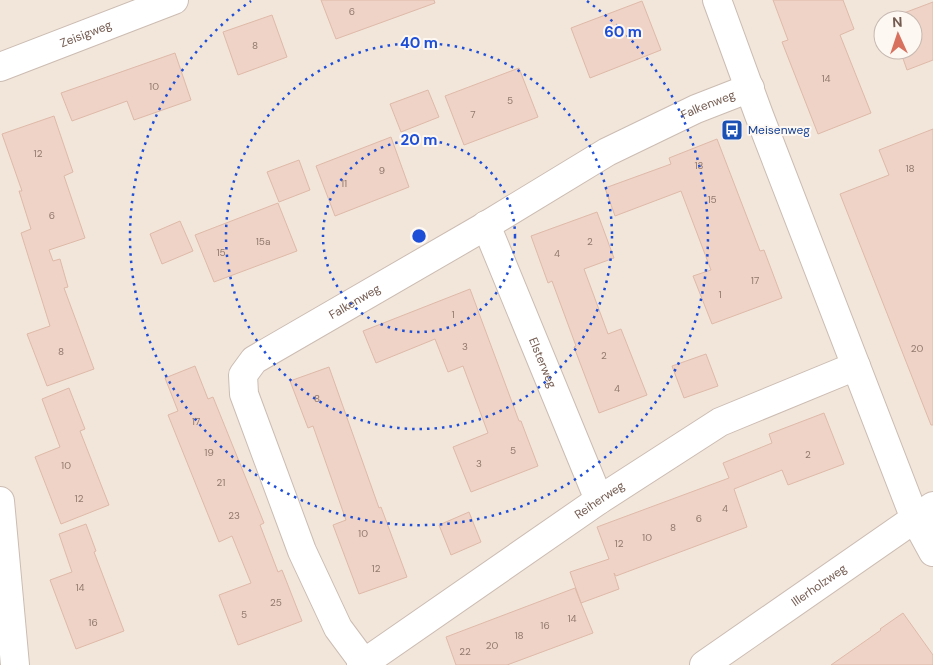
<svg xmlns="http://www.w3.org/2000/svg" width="933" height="665" font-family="'DM Sans',sans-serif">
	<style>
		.residential { fill: #f2e6db; fill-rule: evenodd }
		.building { fill: #eed3c6; stroke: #dfb9a8 }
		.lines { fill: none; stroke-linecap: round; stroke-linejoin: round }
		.minor-casing { stroke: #ccbcb2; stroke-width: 30 }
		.minor { stroke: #fff; stroke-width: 28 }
		.ring { fill: none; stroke: #1d4ed8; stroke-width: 2.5; stroke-dasharray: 2.5 5 }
		.labels { text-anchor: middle; stroke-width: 4; stroke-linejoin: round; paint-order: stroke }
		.number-label { font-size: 10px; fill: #92796e }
		.street-label { font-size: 12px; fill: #745b50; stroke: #fef8f2 }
		.transit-label { font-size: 12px; fill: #164399; stroke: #fef8f2; text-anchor: start }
		.centre { fill: #1d4ed8; stroke: #fef8f2; stroke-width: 2.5 }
		.ring-label { font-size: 15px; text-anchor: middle; font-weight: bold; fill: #1d4ed8; stroke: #fef8f2; stroke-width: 4; stroke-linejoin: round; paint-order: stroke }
	</style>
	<rect width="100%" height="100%" fill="#fbf4ec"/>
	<path class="residential" d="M 0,0 L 933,0 L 933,665 L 7,665 L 0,607 ZM 883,20 L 913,20 L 913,50 L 883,50 Z"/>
	<path class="building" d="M 321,0 L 434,0 L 435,3 L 336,39 Z
		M 773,0 L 843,0 L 854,29 L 840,35 L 871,113 L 818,134 L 782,42 L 788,40 Z
		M 642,1 L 661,50 L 590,78 L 571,28 Z
		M 933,2 L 933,60 L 907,70 L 900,50 L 913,50 L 913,20 L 888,20 L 888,19 Z
		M 272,15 L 287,57 L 238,75 L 223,32 Z
		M 175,53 L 191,100 L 134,120 L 127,101 L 72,121 L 61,93 Z
		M 519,68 L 538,117 L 464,145 L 445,96 Z
		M 428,90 L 439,117 L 401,132 L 390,104 Z
		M 54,116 L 73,172 L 64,176 L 85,238 L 49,250 L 53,261 L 60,259 L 68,287 L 64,288 L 94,369 L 47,386 L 27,334 L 50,326 L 21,233 L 31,229 L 19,191 L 22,191 L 2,134 Z
		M 933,129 L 933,425 L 931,425 L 840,194 L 889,175 L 879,150 Z
		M 391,137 L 409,187 L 335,216 L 316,166 Z
		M 717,139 L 760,251 L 764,250 L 782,298 L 712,324 L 693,276 L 711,270 L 681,191 L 615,216 L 605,188 L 671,164 L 669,158 Z
		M 299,160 L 310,190 L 279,202 L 267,172 Z
		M 278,203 L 297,251 L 214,282 L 195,235 Z
		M 597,212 L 614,258 L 584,269 L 608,334 L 621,329 L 647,395 L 599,413 L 574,347 L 576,346 L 552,281 L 548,283 L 531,236 Z
		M 180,221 L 193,251 L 162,264 L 150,234 Z
		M 470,289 L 519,421 L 521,421 L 538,466 L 471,492 L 453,447 L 488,433 L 463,366 L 448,372 L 435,339 L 376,363 L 363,331 Z
		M 706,354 L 718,386 L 684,398 L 672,366 Z
		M 195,366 L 208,399 L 213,397 L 264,523 L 260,525 L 278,572 L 282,570 L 302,621 L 238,645 L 219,595 L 251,583 L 232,536 L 219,542 L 168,415 L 178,411 L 165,378 Z
		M 329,367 L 379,508 L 381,507 L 407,577 L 359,594 L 333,525 L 346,520 L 313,426 L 308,428 L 290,381 Z
		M 69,388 L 85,429 L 80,431 L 109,505 L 61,524 L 35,457 L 60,447 L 42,399 Z
		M 824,413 L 844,464 L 788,485 L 782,470 L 734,489 L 747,527 L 616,576 L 614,573 L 619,589 L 581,603 L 570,572 L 609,559 L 597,527 L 729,478 L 723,463 L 772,443 L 769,434 Z
		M 469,512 L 481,542 L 451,555 L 439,525 Z
		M 86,524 L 96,551 L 94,552 L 124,631 L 76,649 L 50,580 L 72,572 L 59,534 Z
		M 575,588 L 593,633 L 507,665 L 456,665 L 446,637 Z
		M 903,613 L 933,655 L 933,665 L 831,665 L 881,630 L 880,629 Z"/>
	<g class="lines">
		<g class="minor-casing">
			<g id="minor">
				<path d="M 717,0 L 759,115 L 915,519 L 933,552"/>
				<path id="s1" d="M 0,67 L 174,0"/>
				<path id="s2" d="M 486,225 L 599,500"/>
				<path d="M 0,501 L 15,665"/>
				<path id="s3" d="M 364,663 L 338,628 L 302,551 L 244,394 L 243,375 L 254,360 L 482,228 L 607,152 L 696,109 L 750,88"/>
				<path id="s4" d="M 361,665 L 599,500 L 720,422 L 856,366"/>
				<path id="s5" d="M 704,665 L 933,506"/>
			</g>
		</g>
		<use href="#minor" class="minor"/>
	</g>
	<g class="ring">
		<circle cx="419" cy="236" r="96"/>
		<circle cx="419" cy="236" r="193"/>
		<path d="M587 1A289 289 0 1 1 251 1"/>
	</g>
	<defs>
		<g id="bus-square" transform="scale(1.125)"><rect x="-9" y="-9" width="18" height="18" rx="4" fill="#1a4fb4" stroke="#fef8f2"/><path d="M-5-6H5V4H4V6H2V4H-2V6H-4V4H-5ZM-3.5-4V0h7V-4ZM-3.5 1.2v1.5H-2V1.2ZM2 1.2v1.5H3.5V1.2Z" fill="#fff"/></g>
	</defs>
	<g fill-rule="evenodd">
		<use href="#bus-square" x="732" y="130"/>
	</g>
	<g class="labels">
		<g class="number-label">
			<text x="352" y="15">6</text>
			<text x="255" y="49">8</text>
			<text x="826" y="82">14</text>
			<text x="154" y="90">10</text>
			<text x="510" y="104">5</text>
			<text x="473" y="118">7</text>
			<text x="38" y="157">12</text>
			<text x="699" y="169">13</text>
			<text x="910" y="172">18</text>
			<text x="382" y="174">9</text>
			<text x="344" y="187">11</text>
			<text x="712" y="203">15</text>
			<text x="52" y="219">6</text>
			<text x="263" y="245">15a</text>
			<text x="590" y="245">2</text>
			<text x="221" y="256">15</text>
			<text x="557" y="257">4</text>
			<text x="755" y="284">17</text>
			<text x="720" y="298">1</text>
			<text x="453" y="318">1</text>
			<text x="465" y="350">3</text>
			<text x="917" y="352">20</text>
			<text x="61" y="355">8</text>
			<text x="604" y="359">2</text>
			<text x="617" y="392">4</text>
			<text x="317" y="402">8</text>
			<text x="196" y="425">17</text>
			<text x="513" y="454">5</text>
			<text x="209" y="456">19</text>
			<text x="808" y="458">2</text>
			<text x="479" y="467">3</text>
			<text x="66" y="469">10</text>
			<text x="221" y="486">21</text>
			<text x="79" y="502">12</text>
			<text x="725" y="512">4</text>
			<text x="234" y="519">23</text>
			<text x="699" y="522">6</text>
			<text x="673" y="531">8</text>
			<text x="363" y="537">10</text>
			<text x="647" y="541">10</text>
			<text x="619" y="547">12</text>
			<text x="376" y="572">12</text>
			<text x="80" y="591">14</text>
			<text x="276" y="606">25</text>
			<text x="244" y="618">5</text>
			<text x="572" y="622">14</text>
			<text x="93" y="626">16</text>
			<text x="545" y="629">16</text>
			<text x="519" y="639">18</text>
			<text x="492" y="649">20</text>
			<text x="465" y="655">22</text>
		</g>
		<g class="street-label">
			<text dy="4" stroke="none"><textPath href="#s1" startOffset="92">Zeisigweg</textPath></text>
			<text dy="4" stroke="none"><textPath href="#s3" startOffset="855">Falkenweg</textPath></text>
			<text dy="4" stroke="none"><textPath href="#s3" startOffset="450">Falkenweg</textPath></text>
			<text dy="4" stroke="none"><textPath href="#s2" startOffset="149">Elsterweg</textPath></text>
			<text dy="4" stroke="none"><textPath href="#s4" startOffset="290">Reiherweg</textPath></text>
			<text dy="4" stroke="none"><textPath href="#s5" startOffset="140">Illerholzweg</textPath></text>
		</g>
		<g class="transit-label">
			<text x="748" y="134">Meisenweg</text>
		</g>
	</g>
	<circle cx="419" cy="236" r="8" class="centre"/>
	<g class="ring-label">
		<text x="623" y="37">60 m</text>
		<text x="419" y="48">40 m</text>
		<text x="419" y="145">20 m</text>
	</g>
	<g transform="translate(898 35) rotate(357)"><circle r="24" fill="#fef8f2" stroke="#c7b9b1"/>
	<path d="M0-4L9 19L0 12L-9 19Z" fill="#d8715e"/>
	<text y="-8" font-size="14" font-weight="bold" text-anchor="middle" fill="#745b50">N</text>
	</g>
</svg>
